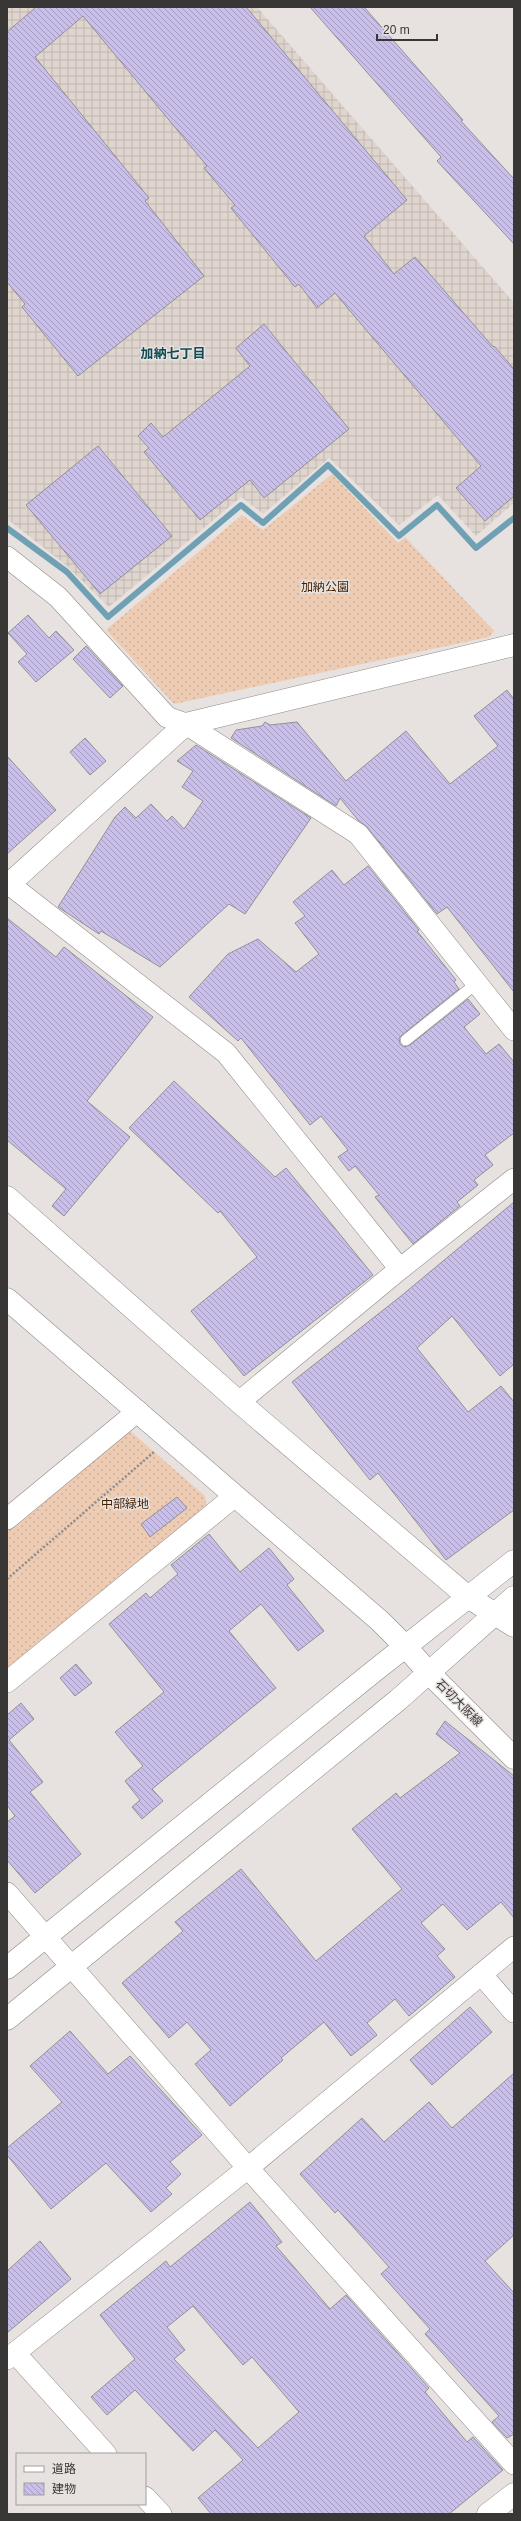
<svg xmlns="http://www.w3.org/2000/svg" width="521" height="2521" font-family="Helvetica,'Noto Sans JP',sans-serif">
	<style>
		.industrial { fill: url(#industrial-grid) }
		.grass { fill: url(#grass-dots) }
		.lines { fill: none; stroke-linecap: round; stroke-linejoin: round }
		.stream { stroke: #6fa0b4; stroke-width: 6 }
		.building { fill: url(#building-back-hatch); stroke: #929195; fill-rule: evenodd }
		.service-casing { stroke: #8e8a87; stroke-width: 12 }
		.minor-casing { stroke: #8e8a87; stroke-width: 22 }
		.tertiary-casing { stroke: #8e8a87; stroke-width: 23 }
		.secondary-casing { stroke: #8e8a87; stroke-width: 23 }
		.path { stroke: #8f8b8a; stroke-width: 2.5; stroke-dasharray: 2 2; stroke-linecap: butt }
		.service { stroke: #fff; stroke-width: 11 }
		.minor { stroke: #fff; stroke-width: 21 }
		.tertiary { stroke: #fff; stroke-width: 22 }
		.secondary { stroke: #fff; stroke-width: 22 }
		.labels { text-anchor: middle; stroke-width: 3; stroke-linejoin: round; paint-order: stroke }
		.park-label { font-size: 12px; fill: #431f00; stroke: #e7e2e0 }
		.street-label { font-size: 12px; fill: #393736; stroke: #e7e2e0 }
		.neighbourhood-label { font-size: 13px; font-weight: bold; fill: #0e4a54; stroke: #e7e2e0 }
	</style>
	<defs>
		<pattern id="industrial-grid" width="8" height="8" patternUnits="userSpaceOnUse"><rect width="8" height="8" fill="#e0d5ce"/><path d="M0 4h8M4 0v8" fill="none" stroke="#c1b7b2"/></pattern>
		<pattern id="grass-dots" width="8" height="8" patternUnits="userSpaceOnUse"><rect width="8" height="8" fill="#eeccb3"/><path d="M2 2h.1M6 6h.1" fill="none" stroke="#cdb09b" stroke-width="1.8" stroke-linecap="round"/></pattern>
		<pattern id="building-back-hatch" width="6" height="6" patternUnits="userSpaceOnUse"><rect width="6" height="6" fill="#c9bfea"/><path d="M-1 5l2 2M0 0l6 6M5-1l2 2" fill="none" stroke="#a49cbe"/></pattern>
	</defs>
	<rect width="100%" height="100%" fill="#e7e2e0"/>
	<path class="industrial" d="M 7,7 L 257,7 L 514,303 L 514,503 L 476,536 L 438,495 L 399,525 L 329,458 L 263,514 L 241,497 L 109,607 L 66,565 L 7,519 Z"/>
	<path class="grass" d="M 332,474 L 398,543 L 405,537 L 494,631 L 489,637 L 174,704 L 106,630 L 242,515 L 263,530 Z
		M 129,1430 L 205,1496 L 207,1508 L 7,1671 L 7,1530 Z"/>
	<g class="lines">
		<path class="stream" d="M 7,528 L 67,572 L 108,617 L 241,505 L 263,523 L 328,465 L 399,536 L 437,505 L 476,548 L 514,518"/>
	</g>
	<path class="building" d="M 36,7 L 246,7 L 407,200 L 364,236 L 394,274 L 415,257 L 493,347 L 494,346 L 514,369 L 514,496 L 485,521 L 456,488 L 481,466 L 335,293 L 317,308 L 299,284 L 295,287 L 231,208 L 235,205 L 204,168 L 207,166 L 83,16 L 35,57 L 149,198 L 145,201 L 204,276 L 78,376 L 22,307 L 25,304 L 7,282 L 7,32 Z
		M 310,7 L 364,7 L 463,120 L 461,121 L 514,179 L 514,244 L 437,161 L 441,157 Z
		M 264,324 L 349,429 L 264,498 L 250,480 L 200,520 L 144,452 L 149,448 L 138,436 L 151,423 L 163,437 L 250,366 L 236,348 Z
		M 98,446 L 172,536 L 100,594 L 26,505 Z
		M 28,615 L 49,638 L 56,631 L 74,650 L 36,682 L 18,662 L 27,654 L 8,633 Z
		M 86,646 L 123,686 L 110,698 L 73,659 Z
		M 507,690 L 514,699 L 514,992 L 447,907 L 437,914 L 367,827 L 358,820 L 340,798 L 336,806 L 231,738 L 236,730 L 262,726 L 265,722 L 270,725 L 297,722 L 346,781 L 406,731 L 450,784 L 498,746 L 474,716 Z
		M 85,738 L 106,761 L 90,775 L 70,752 Z
		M 196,745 L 311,818 L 245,914 L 229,904 L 160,967 L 101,931 L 99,934 L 58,907 L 115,817 L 125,807 L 136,818 L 151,804 L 167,821 L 172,816 L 184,829 L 203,801 L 182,787 L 193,771 L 177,761 Z
		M 7,756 L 56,810 L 7,854 Z
		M 368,866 L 419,930 L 417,931 L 456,980 L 454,982 L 459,989 L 402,1035 L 399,1038 L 400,1044 L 404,1047 L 410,1045 L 468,999 L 480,1014 L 464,1027 L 486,1054 L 499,1044 L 514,1062 L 514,1133 L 485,1155 L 493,1165 L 474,1180 L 478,1185 L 457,1202 L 460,1206 L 413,1244 L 375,1197 L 379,1195 L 355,1166 L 349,1171 L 338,1157 L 348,1150 L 321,1116 L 310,1125 L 241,1038 L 238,1041 L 189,997 L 228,954 L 258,939 L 296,972 L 319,954 L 295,923 L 305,916 L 293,902 L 332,870 L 344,885 Z
		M 7,918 L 56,957 L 64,947 L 153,1017 L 87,1101 L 130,1137 L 64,1216 L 52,1206 L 66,1189 L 7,1140 Z
		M 174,1081 L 275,1177 L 286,1168 L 373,1275 L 244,1376 L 191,1311 L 257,1257 L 220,1211 L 218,1213 L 129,1128 Z
		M 514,1202 L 514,1364 L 500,1376 L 452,1316 L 417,1348 L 468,1412 L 501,1386 L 514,1402 L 514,1510 L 446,1560 L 378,1473 L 370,1480 L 292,1382 L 401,1296 Z
		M 177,1497 L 187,1508 L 150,1537 L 141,1524 Z
		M 209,1534 L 240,1572 L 269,1548 L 294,1579 L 287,1585 L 324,1631 L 298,1651 L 261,1604 L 229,1631 L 276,1688 L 152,1789 L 163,1801 L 142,1819 L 132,1807 L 140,1800 L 125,1781 L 143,1766 L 115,1732 L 164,1692 L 109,1624 L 146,1593 L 150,1598 L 178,1574 L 171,1565 Z
		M 76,1664 L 92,1683 L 75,1696 L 60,1678 Z
		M 21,1703 L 34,1719 L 9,1740 L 43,1782 L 30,1792 L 81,1854 L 35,1893 L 7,1860 L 7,1822 L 15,1816 L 7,1805 L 7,1715 Z
		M 445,1721 L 514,1776 L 514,1918 L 501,1902 L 467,1930 L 443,1904 L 421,1923 L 445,1949 L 437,1956 L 455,1977 L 409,2016 L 395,1999 L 367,2023 L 377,2035 L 351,2056 L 324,2022 L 281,2058 L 283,2060 L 230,2106 L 195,2064 L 211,2050 L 187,2022 L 169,2038 L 122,1983 L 183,1931 L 175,1922 L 241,1869 L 316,1961 L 402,1889 L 352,1829 L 396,1793 L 400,1798 L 460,1753 L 436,1734 Z
		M 470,2007 L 492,2032 L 432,2085 L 410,2060 Z
		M 70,2031 L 108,2074 L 130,2056 L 202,2135 L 170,2162 L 181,2174 L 166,2188 L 172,2194 L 151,2212 L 106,2163 L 51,2209 L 7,2155 L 7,2148 L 62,2102 L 30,2066 Z
		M 514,2073 L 514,2235 L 485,2261 L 514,2293 L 514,2434 L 507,2438 L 492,2422 L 499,2416 L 425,2334 L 430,2329 L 381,2274 L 389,2267 L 338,2210 L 335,2213 L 300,2174 L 362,2118 L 384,2142 L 429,2102 L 452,2128 Z
		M 250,2202 L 282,2242 L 276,2246 L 330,2309 L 346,2295 L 429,2388 L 425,2392 L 467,2442 L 473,2437 L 503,2470 L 449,2514 L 211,2514 L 198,2498 L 243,2460 L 215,2430 L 193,2451 L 135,2390 L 107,2415 L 91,2397 L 135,2359 L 100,2315 L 166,2261 L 170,2267 ZM 193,2306 L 243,2365 L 252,2357 L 299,2412 L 258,2448 L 174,2359 L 185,2350 L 167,2327 Z
		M 40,2241 L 71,2279 L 7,2333 L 7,2271 Z"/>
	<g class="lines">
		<g class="service-casing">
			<path id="service" d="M 406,1040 L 477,983"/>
		</g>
		<g class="minor-casing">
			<path id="minor" d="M 7,557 L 58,597 L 167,717 L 186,724 L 358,834 L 514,1030
				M 9,884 L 226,1053 L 400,1269
				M 239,1402 L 400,1269 L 514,1179
				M 7,1519 L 138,1411
				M 7,1682 L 235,1496
				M 7,1893 L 248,2168 L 514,2464
				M 481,1974 L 514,2012
				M 15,2353 L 106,2454
				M 7,2359 L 248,2168 L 514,1947
				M 145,2497 L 161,2514"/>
		</g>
		<g class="tertiary-casing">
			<path id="tertiary" d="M 7,886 L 186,724 L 514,645
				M 7,1197 L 239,1402 L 468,1597
				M 7,1299 L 380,1621 L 405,1646
				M 7,1968 L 373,1672 L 514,1561
				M 7,2019 L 398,1700 L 514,1597
				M 488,2514 L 514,2494"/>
		</g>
		<g class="secondary-casing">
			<path id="secondary" d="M 468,1597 L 514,1626
				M 405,1646 L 429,1673 L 514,1758"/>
		</g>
		<path class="path" d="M 7,1579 L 154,1452"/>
		<use href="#service" class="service"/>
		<use href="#minor" class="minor"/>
		<use href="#tertiary" class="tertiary"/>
		<use href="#secondary" class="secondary"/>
	</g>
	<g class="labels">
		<g class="park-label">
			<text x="325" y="591">加納公園</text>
			<text x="125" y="1508">中部緑地</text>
		</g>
		<g class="street-label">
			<text transform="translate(459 1703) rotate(45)" y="4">石切大阪線</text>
		</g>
		<g class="neighbourhood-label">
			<text x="173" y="358">加納七丁目</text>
		</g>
	</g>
	<rect width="521" height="2521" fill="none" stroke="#393736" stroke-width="16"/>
	<rect x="16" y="2453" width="130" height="52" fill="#e7e2e0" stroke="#a19e9c"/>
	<rect x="24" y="2466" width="20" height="6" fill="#ffffff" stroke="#a19e9c"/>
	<text x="52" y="2473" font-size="12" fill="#393736">道路</text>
	<rect x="24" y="2483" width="20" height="12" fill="url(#building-back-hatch)" stroke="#a19e9c"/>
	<text x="52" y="2493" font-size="12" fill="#393736">建物</text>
	<path d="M377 34v6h60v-6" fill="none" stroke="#393736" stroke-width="2"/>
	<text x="383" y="34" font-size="12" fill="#393736" stroke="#e7e2e0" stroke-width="3" paint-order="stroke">20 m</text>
</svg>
